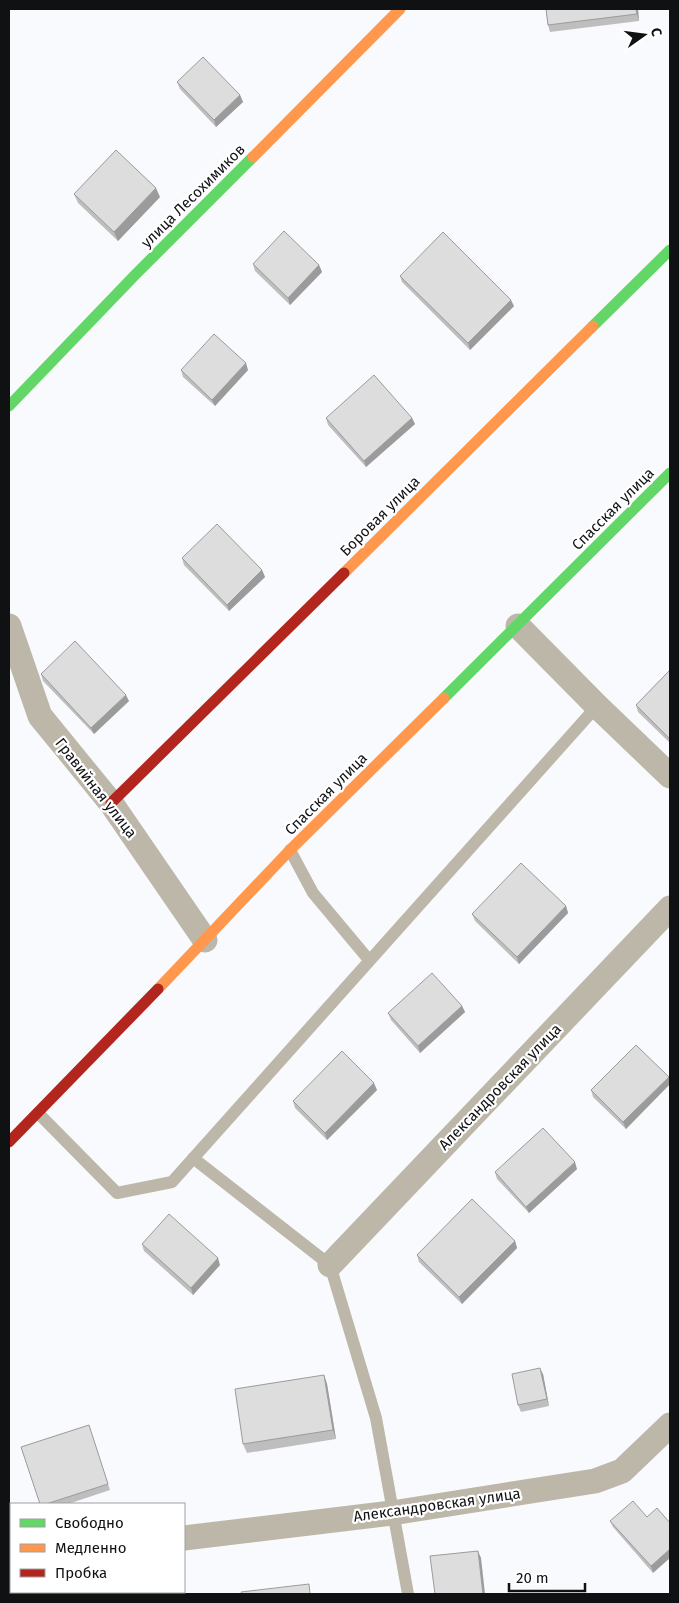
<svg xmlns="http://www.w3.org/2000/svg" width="679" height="1603" font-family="'Fira Sans',sans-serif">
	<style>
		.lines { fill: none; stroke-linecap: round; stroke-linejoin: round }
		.lane { stroke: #bdb7a9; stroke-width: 12 }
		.street { stroke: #bdb7a9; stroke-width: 25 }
		.fast { stroke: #63d668; stroke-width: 11 }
		.slow { stroke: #ff974d; stroke-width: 11 }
		.jam { stroke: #b3261e; stroke-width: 11 }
		.wall { fill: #bfbebf }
		.shaded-wall { fill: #9b9b9b }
		.building { fill: #deddde; stroke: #9b9b9b }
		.labels { text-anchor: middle; stroke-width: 4.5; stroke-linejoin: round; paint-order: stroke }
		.street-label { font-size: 15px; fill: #101113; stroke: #fff }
	</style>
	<rect width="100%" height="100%" fill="#f9fafd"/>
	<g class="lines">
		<path class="lane" d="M 290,850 L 313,893 L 369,960
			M 38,1113 L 117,1193 L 172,1182 L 597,706
			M 193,1158 L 330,1265 L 376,1418 L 408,1594"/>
		<path class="street" d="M 9,626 L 40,716 L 111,803 L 205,940
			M 518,626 L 597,706 L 670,776
			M 330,1265 L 670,908
			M 184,1538 L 392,1513 L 595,1481 L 622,1471 L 670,1425
			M 86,1594 L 89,1592"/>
		<path class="fast" d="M 593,326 L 670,250
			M 9,406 L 135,275 L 253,157
			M 444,698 L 670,473"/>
		<path class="slow" d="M 253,157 L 400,9
			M 344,573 L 593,326
			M 158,989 L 290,850 L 444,698"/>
		<path class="jam" d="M 111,803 L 344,573
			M 9,1142 L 158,989"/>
	</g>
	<path class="wall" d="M 546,9 L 638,9 L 639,21 L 550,32 L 548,25 Z
		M 177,82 L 240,95 L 243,102 L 216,127 L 180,89 Z
		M 74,194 L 160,197 L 118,241 L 78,203 Z
		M 253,264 L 319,265 L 322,272 L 290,305 L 255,271 Z
		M 400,276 L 514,306 L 470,350 L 402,282 Z
		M 181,370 L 248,370 L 215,406 L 183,377 Z
		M 326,418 L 412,418 L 415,424 L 366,467 L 328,425 Z
		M 182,558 L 262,570 L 265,577 L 229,611 L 184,565 Z
		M 670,670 L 670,743 L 638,712 L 636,705 Z
		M 41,674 L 129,701 L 94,734 L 43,681 Z
		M 566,906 L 568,913 L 519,964 L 475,921 L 472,914 Z
		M 462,1006 L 465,1012 L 420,1053 L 391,1020 L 388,1013 Z
		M 670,1082 L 670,1084 L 626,1129 L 593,1097 L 591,1090 Z
		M 377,1090 L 327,1140 L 295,1108 L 293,1101 Z
		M 577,1169 L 529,1213 L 497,1179 L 495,1172 Z
		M 515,1241 L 517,1248 L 462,1304 L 419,1262 L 417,1255 Z
		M 142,1244 L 220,1265 L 193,1295 L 144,1251 Z
		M 543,1374 L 549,1406 L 521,1412 L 518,1405 Z
		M 324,1375 L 327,1384 L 336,1439 L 247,1453 L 243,1444 Z
		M 89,1425 L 110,1490 L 68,1504 L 40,1504 Z
		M 647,1517 L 653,1573 L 613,1527 L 610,1521 Z"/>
	<path class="shaded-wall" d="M 636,9 L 638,9 L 639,21 L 637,14 Z
		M 240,95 L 243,102 L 216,127 L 214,120 Z
		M 156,188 L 160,197 L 118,241 L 114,232 Z
		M 319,265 L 322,272 L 290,305 L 288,298 Z
		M 511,300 L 514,306 L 470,350 L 468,343 Z
		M 246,363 L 248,370 L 215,406 L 212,400 Z
		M 412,418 L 415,424 L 366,467 L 364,461 Z
		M 262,570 L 265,577 L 229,611 L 227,605 Z
		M 126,695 L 129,701 L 94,734 L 91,728 Z
		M 566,906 L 568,913 L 519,964 L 517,957 Z
		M 462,1006 L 465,1012 L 420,1053 L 418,1046 Z
		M 669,1077 L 670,1082 L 670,1084 L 626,1129 L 623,1122 Z
		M 374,1083 L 377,1090 L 327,1140 L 325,1133 Z
		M 575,1162 L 577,1169 L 529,1213 L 526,1207 Z
		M 515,1241 L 517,1248 L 462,1304 L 459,1297 Z
		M 218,1258 L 220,1265 L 193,1295 L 191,1288 Z
		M 540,1368 L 543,1374 L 549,1406 L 547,1399 Z
		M 324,1375 L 327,1384 L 336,1439 L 333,1430 Z
		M 670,1549 L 670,1558 L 653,1573 L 651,1566 Z
		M 478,1551 L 481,1558 L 485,1594 L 483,1594 Z"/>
	<path class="building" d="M 546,9 L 636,9 L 637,14 L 548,25 Z
		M 203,57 L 240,95 L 214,120 L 177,82 Z
		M 116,150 L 156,188 L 114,232 L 74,194 Z
		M 284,231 L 319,265 L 288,298 L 253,264 Z
		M 443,232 L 511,300 L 468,343 L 400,276 Z
		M 214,334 L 246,363 L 212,400 L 181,370 Z
		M 374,375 L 412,418 L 364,461 L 326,418 Z
		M 217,524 L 262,570 L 227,605 L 182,558 Z
		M 75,641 L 126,695 L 91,728 L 41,674 Z
		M 670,670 L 670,739 L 636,705 Z
		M 521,863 L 566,906 L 517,957 L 472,914 Z
		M 432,973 L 462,1006 L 418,1046 L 388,1013 Z
		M 636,1045 L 669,1077 L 623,1122 L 591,1090 Z
		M 342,1051 L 374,1083 L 325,1133 L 293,1101 Z
		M 543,1128 L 575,1162 L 526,1207 L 495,1172 Z
		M 472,1199 L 515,1241 L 459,1297 L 417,1255 Z
		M 169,1214 L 218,1258 L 191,1288 L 142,1244 Z
		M 540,1368 L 547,1399 L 518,1405 L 512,1374 Z
		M 324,1375 L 333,1430 L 243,1444 L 235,1389 Z
		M 89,1425 L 108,1484 L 46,1504 L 40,1504 L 21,1447 Z
		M 633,1501 L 647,1517 L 657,1508 L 670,1523 L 670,1549 L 651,1566 L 610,1521 Z
		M 478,1551 L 483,1594 L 435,1594 L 430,1556 Z
		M 309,1584 L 310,1594 L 242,1594 L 241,1592 Z"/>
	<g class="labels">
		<g class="street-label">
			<text transform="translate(193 196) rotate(-45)" y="5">улица Лесохимиков</text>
			<text transform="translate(613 509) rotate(-45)" y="5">Спасская улица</text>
			<text transform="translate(380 516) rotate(-45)" y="5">Боровая улица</text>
			<text transform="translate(96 788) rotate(52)" y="5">Гравийная улица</text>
			<text transform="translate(326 794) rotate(-45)" y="5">Спасская улица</text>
			<text transform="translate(500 1087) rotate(-46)" y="5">Александровская улица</text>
			<text transform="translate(437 1505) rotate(-8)" y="5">Александровская улица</text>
		</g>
	</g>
	<rect width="679" height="1603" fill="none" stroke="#101113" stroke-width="20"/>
	<rect x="10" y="1503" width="175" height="90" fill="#ffffff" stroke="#9fa0a1"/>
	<rect x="20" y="1519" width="25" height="8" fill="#63d668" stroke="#9fa0a1"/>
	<text x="55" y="1528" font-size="15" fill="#101113">Свободно</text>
	<rect x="20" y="1544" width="25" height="8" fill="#ff974d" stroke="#9fa0a1"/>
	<text x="55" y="1553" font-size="15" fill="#101113">Медленно</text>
	<rect x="20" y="1569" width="25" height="8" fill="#b3261e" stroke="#9fa0a1"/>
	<text x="55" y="1578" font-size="15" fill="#101113">Пробка</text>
	<g transform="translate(644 35) rotate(76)" stroke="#ffffff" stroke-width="4" paint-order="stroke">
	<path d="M0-4L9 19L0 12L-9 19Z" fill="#101113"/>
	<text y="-8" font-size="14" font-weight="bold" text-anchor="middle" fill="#101113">С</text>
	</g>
	<path d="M509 1583v8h76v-8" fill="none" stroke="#101113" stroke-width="2.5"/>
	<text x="516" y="1583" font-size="15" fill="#101113" stroke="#ffffff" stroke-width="4" paint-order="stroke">20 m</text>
</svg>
